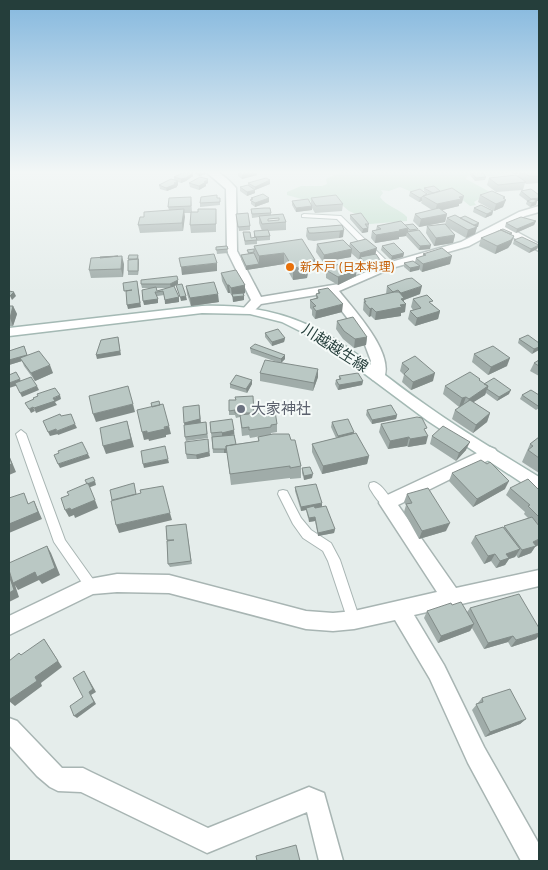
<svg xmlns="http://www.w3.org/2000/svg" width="548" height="870" font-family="'Noto Sans','Noto Sans JP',sans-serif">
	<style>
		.green { fill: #bfddcb }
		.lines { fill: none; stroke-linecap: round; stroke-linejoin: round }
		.service-casing { stroke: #a8b5b3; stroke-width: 2 }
		.minor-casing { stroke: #a8b5b3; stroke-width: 3 }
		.secondary-casing { stroke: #a4b9b4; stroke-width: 3 }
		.service { fill: #fff; fill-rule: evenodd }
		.minor { fill: #fff; fill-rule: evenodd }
		.secondary { fill: #fff; fill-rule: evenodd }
		.wall { fill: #a0aca9; fill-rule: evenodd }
		.shaded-wall { fill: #828c89 }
		.building { fill: #bac8c4; stroke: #828c89; fill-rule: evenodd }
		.food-dot { fill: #e8710a; stroke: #f5faf8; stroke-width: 2 }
		.worship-dot { fill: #6b7280; stroke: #f5faf8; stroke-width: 2 }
		.labels { text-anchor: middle; stroke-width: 4; stroke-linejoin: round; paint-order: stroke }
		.far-food-label { font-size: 12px; fill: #c56008; stroke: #f5faf8; text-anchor: start }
		.street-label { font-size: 15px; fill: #253e3b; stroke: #f5faf8 }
		.worship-label { font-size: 15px; fill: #5b616d; stroke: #f5faf8; text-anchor: start }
	</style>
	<rect width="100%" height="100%" fill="#e5edeb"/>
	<path class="green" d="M 343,171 L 515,171 L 493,177 L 475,173 L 467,176 L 466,179 L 490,192 L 474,202 L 476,205 L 470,206 L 459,197 L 429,189 L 412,192 L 400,187 L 389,191 L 381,190 L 383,193 L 380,197 C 387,207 400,209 407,217 L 407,221 L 370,224 L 364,218 L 349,211 L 337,201 L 316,203 L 287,195 L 287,192 L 301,186 L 322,186 L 327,184 L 326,179 Z"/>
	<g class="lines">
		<g class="service-casing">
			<path id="service" d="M 304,214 L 341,216 L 392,266 L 385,268 L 337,219 L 302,217 L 302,215 Z
				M 21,430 L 26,434 L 65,540 L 95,582 L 97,586 L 95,590 L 91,592 L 87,590 L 54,542 L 16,434 Z
				M 374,482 C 382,484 389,496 393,503 L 391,506 C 381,509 375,496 370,489 L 369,486 L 370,483 Z
				M 283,490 L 287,491 L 301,518 L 311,530 L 331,543 L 340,560 L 360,620 L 359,624 L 354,626 L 349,624 L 328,561 L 323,551 L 303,538 L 293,524 L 278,494 L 279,491 Z"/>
		</g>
		<g class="minor-casing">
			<path id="minor" d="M 205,171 C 218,169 227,178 236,188 L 237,251 L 261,297 L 339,284 L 384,264 L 461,242 L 519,212 L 539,206 L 539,212 L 525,216 L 506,226 L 539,244 L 539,251 L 499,230 L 469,246 L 392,268 L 339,291 C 353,309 397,355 383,380 L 373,380 L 371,377 L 371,361 L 362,337 L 328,293 L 261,304 L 252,313 L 244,313 L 242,310 L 251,300 L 227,251 L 226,189 Z
				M 490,447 L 495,449 L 498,453 L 495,457 L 398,505 L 456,588 L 539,570 L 539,586 L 414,615 L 444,665 L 484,747 L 539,844 L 539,861 L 521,861 L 468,763 L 430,679 L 395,620 L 354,629 L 333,631 L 306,629 L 169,593 L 117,592 L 93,594 L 9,635 L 9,616 L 84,580 L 117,574 L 169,575 L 306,611 L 333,613 L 354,611 L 437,592 L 379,503 L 381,498 Z
				M 9,718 L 17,721 L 62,768 L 83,768 L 91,772 L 208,828 L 309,787 L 324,793 L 343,861 L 319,861 L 307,812 L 207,853 L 81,792 L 58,791 L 50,787 L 37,776 L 9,745 Z"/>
		</g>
		<g class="secondary-casing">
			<path id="secondary" d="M 202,306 C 308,303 344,347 423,403 C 460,430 500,453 539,477 L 539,491 L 533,490 L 428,421 L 322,342 L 282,322 L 250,314 L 202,313 L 9,336 L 9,328 Z"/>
		</g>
		<use href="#service" class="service"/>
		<use href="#minor" class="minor"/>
		<use href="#secondary" class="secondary"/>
	</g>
	<path class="wall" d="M 193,171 L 206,171 L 206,174 L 199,176 L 193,172 Z
		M 257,171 L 257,175 L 242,179 L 238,176 L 238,172 Z
		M 510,171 L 539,171 L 539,183 L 526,184 L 525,183 L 523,190 L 496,192 L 487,185 L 489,178 L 518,176 L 519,173 L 513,174 Z
		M 471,172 L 486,177 L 485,180 L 475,181 L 470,175 Z
		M 193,173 L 193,176 L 186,181 L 181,183 L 178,182 L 178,185 L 177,186 L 177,187 L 167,191 L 160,189 L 159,185 L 174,180 L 174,177 Z
		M 270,180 L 270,184 L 255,190 L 255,193 L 247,196 L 240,191 L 240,187 L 248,185 L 248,183 Z
		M 189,183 L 208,183 L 206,184 L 206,186 L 199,190 L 190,187 Z
		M 424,188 L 440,191 L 462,203 L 459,204 L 459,206 L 442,210 L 447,214 L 445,222 L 419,227 L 413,221 L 415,214 L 432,210 L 421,203 L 422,201 L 419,202 L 409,196 L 410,192 L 428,194 L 424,191 Z
		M 521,191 L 539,201 L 537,201 L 536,205 L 530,207 L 526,204 L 527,201 L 519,195 Z
		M 480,195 L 505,197 L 503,207 L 494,211 L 478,202 Z
		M 191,197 L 192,212 L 198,212 L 216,209 L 216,232 L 191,233 L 190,225 L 191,213 L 184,213 L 183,231 L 140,233 L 138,225 L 144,217 L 169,210 L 168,207 Z
		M 217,198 L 220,198 L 220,205 L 200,207 L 200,203 Z
		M 251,198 L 269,198 L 269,202 L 255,207 L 251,204 Z
		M 311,198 L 343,204 L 342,211 L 315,213 L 312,208 L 312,210 L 296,212 L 292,205 L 292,201 L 311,203 Z
		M 474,208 L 493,211 L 492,215 L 485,218 L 473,212 Z
		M 251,209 L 271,213 L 271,215 L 283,214 L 286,222 L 286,230 L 269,231 L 270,236 L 270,240 L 257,241 L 257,244 L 245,245 L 243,232 L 251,238 L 254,238 L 254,231 L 262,231 L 259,223 L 259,217 L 252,218 ZM 279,218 L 279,220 L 268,221 L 268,219 Z
		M 236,214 L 250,226 L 250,230 L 239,231 Z
		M 350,215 L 369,224 L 368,232 L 362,233 L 350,219 Z
		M 447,218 L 478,227 L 477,227 L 475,234 L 466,238 L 449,228 L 455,235 L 453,243 L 434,246 L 426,233 L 427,226 L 445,224 Z
		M 536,221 L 534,225 L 516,233 L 505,227 L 506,223 Z
		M 342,225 L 343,237 L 339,238 L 314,241 L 308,240 L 306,236 L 307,228 Z
		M 405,225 L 418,231 L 430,249 L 419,250 L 406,236 L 399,237 L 399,239 L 375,243 L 371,238 L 372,231 L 376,230 L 377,226 Z
		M 512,233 L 511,235 L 514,236 L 511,244 L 508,248 L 495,254 L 479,246 L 481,238 Z
		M 514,240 L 539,245 L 537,249 L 529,253 L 513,244 Z
		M 350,243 L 376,254 L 380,260 L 379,264 L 363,266 L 360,260 L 359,260 L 351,253 L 351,257 L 323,262 L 316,252 L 317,244 L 349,246 Z
		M 227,246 L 228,253 L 217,254 L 216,247 Z
		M 254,246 L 315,260 L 314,271 L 308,272 L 307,278 L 293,280 L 284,264 L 259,268 L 259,266 L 259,268 L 246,270 L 241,259 L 241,255 L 248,254 L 247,250 L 254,249 Z
		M 382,246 L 404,253 L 403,257 L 391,260 L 381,250 Z
		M 423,254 L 450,264 L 422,272 L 419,269 L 410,272 L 404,267 L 404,263 L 415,262 L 416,258 L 423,256 Z
		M 129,255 L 139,259 L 138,275 L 128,275 L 128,271 Z
		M 124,264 L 123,277 L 91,278 L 89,270 Z
		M 326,270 L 356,276 L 338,285 L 326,278 Z
		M 221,273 L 245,285 L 245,293 L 243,294 L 244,300 L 233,302 L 232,296 L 230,293 L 228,293 L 222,281 Z
		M 177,276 L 178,284 L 174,286 L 179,302 L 165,304 L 164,295 L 158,296 L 157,296 L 158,303 L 144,305 L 152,288 L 142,288 L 141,284 ZM 156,288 L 168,288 L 157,291 Z
		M 186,286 L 219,302 L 191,306 L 187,294 Z
		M 387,286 L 420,294 L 404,300 L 405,312 L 401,313 L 401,316 L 375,320 L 371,316 L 369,317 L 363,310 L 364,299 L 386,294 Z
		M 318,290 L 342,312 L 315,319 L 312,315 L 312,310 L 310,308 L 310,300 L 316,298 L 316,294 L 318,293 Z
		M 413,299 L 432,304 L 440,311 L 438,319 L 415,326 L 408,319 L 410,311 L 413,310 L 411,307 Z
		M 9,306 L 13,306 L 17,314 L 13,326 L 9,326 Z
		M 337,321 L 367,337 L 366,345 L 354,348 L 343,339 L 336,329 Z
		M 265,333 L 285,338 L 284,342 L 272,346 L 265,337 Z
		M 519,339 L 539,343 L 532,354 L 518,343 Z
		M 24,346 L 27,356 L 53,373 L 35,381 L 24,366 L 22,361 L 9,365 L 9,351 Z
		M 250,348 L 285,355 L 285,359 L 281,363 L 318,377 L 313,391 L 260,381 L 260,373 L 277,362 L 251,353 Z
		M 474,354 L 507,366 L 488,375 L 472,362 Z
		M 539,360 L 539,376 L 530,371 L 534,363 Z
		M 402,363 L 433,381 L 411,390 L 402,382 L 404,375 L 400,371 Z
		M 339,376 L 363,381 L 362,385 L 338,390 L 335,384 L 336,380 L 339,380 Z
		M 480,379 L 480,381 L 484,384 L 509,394 L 497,401 L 486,393 L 485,395 L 473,402 L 490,413 L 487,422 L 473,433 L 452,419 L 455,410 L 463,405 L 459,407 L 443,394 L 445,386 Z
		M 252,380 L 252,384 L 247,393 L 230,388 L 230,384 Z
		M 531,390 L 539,408 L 536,410 L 520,399 L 522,395 Z
		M 229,400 L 254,413 L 277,424 L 277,432 L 271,433 L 271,434 L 291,440 L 301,466 L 301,478 L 290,479 L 290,478 L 231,485 L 227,453 L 213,453 L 210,422 L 234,430 L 236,444 L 258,441 L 258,437 L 262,436 L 250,438 L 249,435 L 242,436 L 240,417 L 236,418 L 235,415 L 229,415 Z
		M 367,410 L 397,415 L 396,419 L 372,424 L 366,415 Z
		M 206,422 L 208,438 L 186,441 L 185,437 L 201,423 Z
		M 332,422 L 354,434 L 369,456 L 367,464 L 322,474 L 312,452 L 312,444 L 336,438 L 331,427 Z
		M 381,424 L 426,432 L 426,444 L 408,447 L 407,446 L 388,449 L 379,432 Z
		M 432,436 L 466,450 L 456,461 L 430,444 Z
		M 539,437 L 539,473 L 522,462 L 530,444 Z
		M 208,439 L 210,456 L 197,459 L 187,459 L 186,454 Z
		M 302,468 L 312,478 L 304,480 L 302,473 Z
		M 452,473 L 505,489 L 473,507 L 449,481 Z
		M 295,487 L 322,507 L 335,529 L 334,533 L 318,536 L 315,521 L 309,522 L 306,510 L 301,511 L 295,491 Z
		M 510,488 L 539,490 L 539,524 L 538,524 L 535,547 L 531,553 L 518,558 L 516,555 L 515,557 L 509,559 L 505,565 L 496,568 L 491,561 L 484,564 L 471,543 L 475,536 L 504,527 L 504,526 L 528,518 L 524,514 L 525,512 L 506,495 Z
		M 407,494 L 446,531 L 419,539 L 404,512 L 406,505 L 404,502 Z
		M 186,524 L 192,564 L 170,567 L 168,564 L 166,526 Z
		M 452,605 L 467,612 L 470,608 L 536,639 L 511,647 L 508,642 L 484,649 L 472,628 L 470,631 L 438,643 L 424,618 L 427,611 Z
		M 482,698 L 526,719 L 520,724 L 485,737 L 472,710 Z"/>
	<path class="shaded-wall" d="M 204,171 L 206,171 L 206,174 L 199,176 L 199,172 Z
		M 257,171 L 257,175 L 242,179 L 242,175 Z
		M 514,171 L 520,171 L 519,173 L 513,174 Z
		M 193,173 L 193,176 L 186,181 L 181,183 L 181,179 Z
		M 208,179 L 208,183 L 206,184 L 206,186 L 199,190 L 199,186 L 204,182 Z
		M 270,180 L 270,184 L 255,190 L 255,193 L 247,196 L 247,192 L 255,190 L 255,187 Z
		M 178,181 L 178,185 L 177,186 L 177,187 L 167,191 L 166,188 Z
		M 464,196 L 462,203 L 459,204 L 459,206 L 435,212 L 437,204 Z
		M 422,197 L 422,201 L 419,202 L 420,198 Z
		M 505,197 L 504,200 L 506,200 L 503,207 L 494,211 L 496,204 Z
		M 269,198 L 269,202 L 255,207 L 255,203 Z
		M 539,198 L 539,201 L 537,201 L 536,205 L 530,207 L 532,203 L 537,201 L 530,203 L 531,199 Z
		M 312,206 L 312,210 L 296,212 L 296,208 Z
		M 184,209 L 185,217 L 183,231 L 182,223 Z
		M 493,211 L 492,215 L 485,218 L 487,214 Z
		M 447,214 L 445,222 L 419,227 L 421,219 Z
		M 536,221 L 534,225 L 516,233 L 517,229 Z
		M 479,223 L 478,227 L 477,227 L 475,234 L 466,238 L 468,230 L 470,227 Z
		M 368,228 L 368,232 L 362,233 L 363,229 Z
		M 408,228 L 408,233 L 407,232 L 406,236 L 399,237 L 399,239 L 375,243 L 376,235 Z
		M 344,230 L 343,237 L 339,238 L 340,231 Z
		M 455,235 L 453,243 L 434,246 L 436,238 Z
		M 514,236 L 511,244 L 508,248 L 495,254 L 497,246 Z
		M 431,245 L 430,249 L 419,250 L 420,246 Z
		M 539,245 L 537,249 L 529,253 L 531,249 Z
		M 377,248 L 375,256 L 360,257 L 360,260 L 359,260 L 360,253 Z
		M 352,249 L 351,257 L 323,262 L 324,255 Z
		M 284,253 L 284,264 L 259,268 L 259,256 Z
		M 404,253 L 403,257 L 391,260 L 392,256 Z
		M 138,255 L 139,263 L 138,275 L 137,259 Z
		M 122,256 L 124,264 L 123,277 L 121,269 Z
		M 452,256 L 450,264 L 422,272 L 423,264 Z
		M 315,260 L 314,271 L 308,272 L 307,278 L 293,280 L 293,268 L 305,261 Z
		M 380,260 L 379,264 L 363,266 L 364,262 Z
		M 217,263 L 217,271 L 182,275 L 181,267 Z
		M 259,264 L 259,268 L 246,270 L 246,266 Z
		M 420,266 L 419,270 L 410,272 L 410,268 Z
		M 357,268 L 356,276 L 338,285 L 338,277 Z
		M 178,280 L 178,284 L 171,288 L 170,284 Z
		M 137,281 L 141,307 L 128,309 L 127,305 Z
		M 227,285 L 229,285 L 230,293 L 228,293 Z
		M 245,285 L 245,293 L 232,296 L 231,288 Z
		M 422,286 L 420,294 L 404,300 L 403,304 L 406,304 L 405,312 L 401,313 L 401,316 L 375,320 L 376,312 L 399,301 L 401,293 Z
		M 14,292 L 16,296 L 12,300 L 10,296 Z
		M 218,294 L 219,302 L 191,306 L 190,298 Z
		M 186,296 L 187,300 L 181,301 L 180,297 Z
		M 244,296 L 244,300 L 233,302 L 233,297 Z
		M 179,297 L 179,302 L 165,304 L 165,300 Z
		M 158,299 L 158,303 L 144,305 L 143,301 Z
		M 343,304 L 342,312 L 315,319 L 316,311 Z
		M 13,306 L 17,314 L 13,326 L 10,318 Z
		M 372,308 L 371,316 L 369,317 L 370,309 Z
		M 440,311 L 438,319 L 415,326 L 417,318 Z
		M 118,337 L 121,355 L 97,359 L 96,355 Z
		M 367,337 L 366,345 L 354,348 L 355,339 Z
		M 285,338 L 284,342 L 272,346 L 272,342 Z
		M 539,347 L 539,350 L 532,354 L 534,349 Z
		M 27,355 L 29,359 L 20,358 L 22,361 L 9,365 L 9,360 Z
		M 285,355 L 285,359 L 281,363 L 281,359 Z
		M 510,358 L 507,366 L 488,375 L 491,367 Z
		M 50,365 L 53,373 L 35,381 L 31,373 Z
		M 318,369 L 318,377 L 313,391 L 314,383 Z
		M 435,373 L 433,381 L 411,390 L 413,382 Z
		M 20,379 L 22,384 L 9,388 L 9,383 Z
		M 252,380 L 252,384 L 247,393 L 246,389 Z
		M 363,381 L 362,385 L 338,390 L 339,385 Z
		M 37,386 L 39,390 L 22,397 L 20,393 Z
		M 488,386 L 485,395 L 466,407 L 469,399 Z
		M 511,390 L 509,394 L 497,401 L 499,397 Z
		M 60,395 L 61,399 L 55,402 L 57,405 L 36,413 L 34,408 Z
		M 466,397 L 463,405 L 459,407 L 462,398 Z
		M 133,404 L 135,412 L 96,422 L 93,414 Z
		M 199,405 L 201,423 L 185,427 L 184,423 Z
		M 33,407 L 35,411 L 31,413 L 29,409 Z
		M 490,413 L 487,422 L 473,433 L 476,425 Z
		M 397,415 L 396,419 L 372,424 L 372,420 Z
		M 127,421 L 134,447 L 106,454 L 103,446 Z
		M 75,424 L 77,428 L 58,435 L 57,431 Z
		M 169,426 L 171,434 L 166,435 L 166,437 L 149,441 L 147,433 Z
		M 56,429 L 58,434 L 50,436 L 48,432 Z
		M 234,430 L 234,434 L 222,437 L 222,433 Z
		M 147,431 L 149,439 L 144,440 L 142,432 Z
		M 354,432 L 354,436 L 337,440 L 338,436 Z
		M 428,436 L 426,444 L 408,447 L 410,439 Z
		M 409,437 L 407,446 L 388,449 L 390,441 Z
		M 470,442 L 466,450 L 456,461 L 459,453 Z
		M 224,449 L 226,449 L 227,453 L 224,453 Z
		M 209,452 L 210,456 L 197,459 L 196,455 Z
		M 88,454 L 90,458 L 60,468 L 58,464 Z
		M 9,455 L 16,472 L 9,475 Z
		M 369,456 L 367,464 L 322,474 L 323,466 Z
		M 168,459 L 169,463 L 144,468 L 143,464 Z
		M 313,474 L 312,478 L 304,480 L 304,476 Z
		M 95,481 L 96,485 L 88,488 L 87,484 Z
		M 509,481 L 505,489 L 473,507 L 477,499 Z
		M 95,500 L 98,508 L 75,518 L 74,515 L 69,517 L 65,510 Z
		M 34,501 L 42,519 L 9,533 L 9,524 Z
		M 322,503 L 322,507 L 307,510 L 306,508 L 306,510 L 301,511 L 301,507 Z
		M 170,513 L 172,520 L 119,533 L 116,525 Z
		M 315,517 L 315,521 L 309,522 L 309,518 Z
		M 450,523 L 446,531 L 419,539 L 422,531 Z
		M 335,529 L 334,533 L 318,536 L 318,533 Z
		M 539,539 L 539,545 L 535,547 L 531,553 L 518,558 L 522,550 L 533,542 Z
		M 47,546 L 51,553 L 60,575 L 42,584 L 39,580 L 18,590 L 15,585 L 19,597 L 9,602 L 9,569 Z
		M 520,549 L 515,557 L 509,559 L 505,565 L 496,568 L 500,561 L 506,554 Z
		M 495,554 L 491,561 L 484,564 L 488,556 Z
		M 474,624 L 470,631 L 438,643 L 441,636 Z
		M 539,633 L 539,636 L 536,639 L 511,647 L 516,640 Z
		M 513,636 L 508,642 L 484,649 L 488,643 Z
		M 44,639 L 62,667 L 41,683 L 42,686 L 15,706 L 9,701 L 9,698 Z
		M 84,671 L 96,692 L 91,695 L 96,704 L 77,718 L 74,716 L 89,692 Z
		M 526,719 L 520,724 L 485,737 L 490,732 Z"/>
	<path class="building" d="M 186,171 L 193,173 L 186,178 L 181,179 L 174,177 Z
		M 244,171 L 257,171 L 242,175 L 238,172 Z
		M 481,171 L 486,177 L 476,178 L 471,172 Z
		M 522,171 L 539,171 L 539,176 L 529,176 Z
		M 516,175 L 526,182 L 498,185 L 489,178 Z
		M 200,177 L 208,179 L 204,182 L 206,182 L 199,186 L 189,183 Z
		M 266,178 L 270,180 L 255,187 L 248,183 Z
		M 171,179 L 178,181 L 174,183 L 176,184 L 166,188 L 159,185 Z
		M 248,185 L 255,190 L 247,192 L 240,187 Z
		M 434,186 L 440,191 L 433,193 L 424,188 Z
		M 452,188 L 464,196 L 459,197 L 461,199 L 437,204 L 423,196 Z
		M 420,189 L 427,194 L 423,196 L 422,197 L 420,198 L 410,192 Z
		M 531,189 L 539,195 L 539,198 L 531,199 L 521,191 Z
		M 492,191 L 505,197 L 503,198 L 506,200 L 496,204 L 480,195 Z
		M 263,194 L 269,198 L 255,203 L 250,200 L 253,199 L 251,198 Z
		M 217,195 L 217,198 L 220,198 L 220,202 L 200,203 L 201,197 Z
		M 336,195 L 343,204 L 316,206 L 311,198 Z
		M 191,197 L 191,206 L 168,207 L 169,198 Z
		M 308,199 L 312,206 L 296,208 L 292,201 Z
		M 533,199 L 537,201 L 532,203 L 527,201 Z
		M 481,205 L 493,211 L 487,214 L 474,208 Z
		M 264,208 L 270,208 L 271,213 L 252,214 L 251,209 Z
		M 439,208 L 447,214 L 421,219 L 415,214 Z
		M 184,209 L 182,223 L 138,225 L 140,217 L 144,217 L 144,212 Z
		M 198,209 L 216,209 L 216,224 L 190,225 L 191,212 L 198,212 Z
		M 248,213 L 250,226 L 238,227 L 236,214 Z
		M 361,213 L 369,224 L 365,224 L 368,228 L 363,229 L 350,215 Z
		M 283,214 L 286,222 L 262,224 L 259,216 ZM 279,218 L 279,220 L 268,221 L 268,219 Z
		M 455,215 L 477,227 L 468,230 L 447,218 Z
		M 465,216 L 479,223 L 474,225 L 460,218 Z
		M 521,217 L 536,221 L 517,229 L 506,223 Z
		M 401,221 L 408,228 L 399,230 L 400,231 L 376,235 L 372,231 L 381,229 L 377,226 Z
		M 413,224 L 418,229 L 410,230 L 405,225 Z
		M 445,224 L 455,235 L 436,238 L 427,226 Z
		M 342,225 L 344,230 L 340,231 L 314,233 L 309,233 L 307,228 Z
		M 503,229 L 512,233 L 510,234 L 501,230 L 500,230 Z
		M 268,230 L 270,236 L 255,237 L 254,231 Z
		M 419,230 L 431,245 L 420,246 L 407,232 Z
		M 501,230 L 514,236 L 511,240 L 497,246 L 481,238 Z
		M 243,232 L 250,232 L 251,238 L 256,237 L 257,240 L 245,241 Z
		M 522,237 L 539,245 L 531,249 L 514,240 Z
		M 302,239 L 315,260 L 305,261 L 308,266 L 293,268 L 284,253 L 259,256 L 254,246 Z
		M 366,239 L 377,248 L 360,253 L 350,243 Z
		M 343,240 L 352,249 L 324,255 L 317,244 Z
		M 394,243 L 404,253 L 392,256 L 382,246 Z
		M 227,246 L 228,249 L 216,250 L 216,247 Z
		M 442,248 L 452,256 L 423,264 L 416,258 L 426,255 L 423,254 Z
		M 254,249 L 254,252 L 249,253 L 247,250 Z
		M 254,253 L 259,264 L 246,266 L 241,255 Z
		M 214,254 L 217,263 L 181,267 L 179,258 Z
		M 376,254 L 380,260 L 364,262 L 360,257 Z
		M 129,255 L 138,255 L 137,259 L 128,259 Z
		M 118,256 L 100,258 L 100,257 Z
		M 122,256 L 121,269 L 89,270 L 91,258 Z
		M 138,259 L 138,271 L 128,271 L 128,260 Z
		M 345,261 L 357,268 L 338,277 L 326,270 Z
		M 413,261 L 420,266 L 410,268 L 404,263 Z
		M 236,270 L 245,285 L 231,288 L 229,285 L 227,285 L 221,273 Z
		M 177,276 L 178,280 L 170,284 L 141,284 L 141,280 Z
		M 412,278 L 422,286 L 401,293 L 398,290 L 393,292 L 387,286 L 406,279 Z
		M 137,281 L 140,303 L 127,305 L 126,291 L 132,290 L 124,291 L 123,283 Z
		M 214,282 L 218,294 L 190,298 L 186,286 Z
		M 182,284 L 186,296 L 180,297 L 176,285 Z
		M 174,286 L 179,297 L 165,300 L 163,291 L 157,292 L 155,292 L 158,299 L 143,301 L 142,290 L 156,287 L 157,291 Z
		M 328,288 L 343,304 L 316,311 L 313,307 L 316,306 L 310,300 L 318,298 L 316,294 L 320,293 L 318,290 Z
		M 9,291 L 14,292 L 10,296 L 9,296 Z
		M 394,292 L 399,292 L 404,298 L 401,299 L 406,304 L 400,305 L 402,307 L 376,312 L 372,308 L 370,309 L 364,302 L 366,302 L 364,299 Z
		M 243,293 L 244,296 L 233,297 L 232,294 Z
		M 427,295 L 433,301 L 429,302 L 440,311 L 417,318 L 410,311 L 421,308 L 413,299 Z
		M 9,306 L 13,306 L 10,318 L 9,318 Z
		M 353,317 L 367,337 L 355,339 L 344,331 L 337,321 Z
		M 278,329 L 285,338 L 272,342 L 265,333 Z
		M 528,335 L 539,343 L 539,347 L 534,349 L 519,339 Z
		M 118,337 L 120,351 L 96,355 L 101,340 Z
		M 255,344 L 285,355 L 281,359 L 250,348 Z
		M 24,346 L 27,355 L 9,360 L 9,351 Z
		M 493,346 L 510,358 L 491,367 L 474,354 Z
		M 39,351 L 50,365 L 31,373 L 20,358 Z
		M 415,356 L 435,373 L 413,382 L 404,374 L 409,369 L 402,363 Z
		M 265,360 L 318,369 L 314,383 L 260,373 Z
		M 539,360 L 539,366 L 534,363 Z
		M 16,372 L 20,379 L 9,383 L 9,375 Z
		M 470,372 L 480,379 L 479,380 L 488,386 L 469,399 L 466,397 L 462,398 L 445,386 Z
		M 358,373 L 363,381 L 339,385 L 336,380 L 341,379 L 339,376 Z
		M 236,375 L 252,380 L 246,389 L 230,384 Z
		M 31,377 L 37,386 L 20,393 L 15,383 Z
		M 494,378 L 511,390 L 499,397 L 487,389 L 488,386 L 484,384 Z
		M 128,386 L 133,404 L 93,414 L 89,396 Z
		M 55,388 L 60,395 L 53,398 L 55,401 L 34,408 L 33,407 L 29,409 L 25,403 L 34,399 L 33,398 L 38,396 L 37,394 Z
		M 531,390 L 539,395 L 539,405 L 538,406 L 522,395 Z
		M 253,396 L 254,413 L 235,413 L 235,410 L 229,411 L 229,400 L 236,400 L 235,397 Z
		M 470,400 L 490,413 L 476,425 L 455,410 Z
		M 159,401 L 160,405 L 152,407 L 151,403 Z
		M 163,404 L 169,426 L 164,427 L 165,429 L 147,433 L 147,431 L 142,432 L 137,410 Z
		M 199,405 L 200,419 L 184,423 L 183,407 Z
		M 391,405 L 397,415 L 372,420 L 367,410 Z
		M 275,411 L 277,424 L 271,425 L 271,427 L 249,430 L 249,427 L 242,428 L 240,415 Z
		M 60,414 L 61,416 L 71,414 L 75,424 L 57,431 L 56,429 L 48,432 L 43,421 Z
		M 417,417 L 422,418 L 427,428 L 424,429 L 428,436 L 410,439 L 409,437 L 390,441 L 381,424 Z
		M 232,419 L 234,430 L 222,433 L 222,432 L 211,433 L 210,422 Z
		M 348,419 L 354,432 L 338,436 L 332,422 Z
		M 127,421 L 131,439 L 103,446 L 100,428 Z
		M 206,422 L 207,434 L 185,437 L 184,425 Z
		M 443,426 L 470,442 L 459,453 L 432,436 Z
		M 356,433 L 369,456 L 323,466 L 312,444 Z
		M 273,434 L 289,434 L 291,440 L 295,440 L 301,466 L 290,468 L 290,466 L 230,474 L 226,446 L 259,441 L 258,437 Z
		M 234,435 L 236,444 L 226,446 L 226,449 L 213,449 L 212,437 Z
		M 539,437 L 539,458 L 528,450 L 533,446 L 530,444 Z
		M 208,439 L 209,452 L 196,455 L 186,454 L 185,442 Z
		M 82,442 L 88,454 L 58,464 L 54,455 L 59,453 L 58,451 Z
		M 165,446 L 168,459 L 143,464 L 141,451 Z
		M 9,457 L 12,464 L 9,465 Z
		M 481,460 L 487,464 L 490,462 L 509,481 L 477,499 L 452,473 Z
		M 310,467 L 313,474 L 304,476 L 302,468 Z
		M 93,477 L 95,481 L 87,484 L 85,480 Z
		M 528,479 L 539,490 L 539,517 L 528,506 L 530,505 L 510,488 Z
		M 88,483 L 95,500 L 71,510 L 70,508 L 65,510 L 61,498 L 69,495 L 67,492 Z
		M 134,483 L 136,494 L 112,500 L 110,490 Z
		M 316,484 L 322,503 L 301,507 L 295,487 Z
		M 163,486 L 170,513 L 116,525 L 111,501 L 141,493 L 140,490 Z
		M 428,488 L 450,523 L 422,531 L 406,504 L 412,503 L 407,494 Z
		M 24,493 L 28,504 L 34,501 L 38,512 L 9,524 L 9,498 Z
		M 314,506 L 315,508 L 326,506 L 335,529 L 318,533 L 315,517 L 309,518 L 306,508 Z
		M 532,517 L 539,526 L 539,539 L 533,542 L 536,546 L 522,550 L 504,526 Z
		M 186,524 L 191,561 L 168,564 L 167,541 L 174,540 L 167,540 L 166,526 Z
		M 503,527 L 520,549 L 506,554 L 509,558 L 500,561 L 495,554 L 488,556 L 475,536 Z
		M 47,546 L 55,568 L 37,577 L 35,572 L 13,583 L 9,570 L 9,563 Z
		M 9,575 L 14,590 L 9,593 Z
		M 519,594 L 539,628 L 539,633 L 516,640 L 513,636 L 488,643 L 470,608 Z
		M 461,602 L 474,624 L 441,636 L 427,611 L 451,603 L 452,605 Z
		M 44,639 L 58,661 L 35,677 L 37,681 L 9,700 L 9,661 L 19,653 L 21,655 Z
		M 84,671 L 93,689 L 89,692 L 94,702 L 74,716 L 70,706 L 83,697 L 73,678 Z
		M 510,689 L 526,719 L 490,732 L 476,704 L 483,702 L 482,698 Z
		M 296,845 L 300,861 L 257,861 L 256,856 Z"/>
	<linearGradient id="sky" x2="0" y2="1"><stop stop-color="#85b8de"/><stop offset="0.59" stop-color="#f3f7f6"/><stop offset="1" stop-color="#f3f7f6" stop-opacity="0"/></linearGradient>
	<rect width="548" height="292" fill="url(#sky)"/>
	<circle class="food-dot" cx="290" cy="267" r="5"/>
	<circle class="worship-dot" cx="241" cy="409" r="5"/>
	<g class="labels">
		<g class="far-food-label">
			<text x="300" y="271">新木戸 (日本料理)</text>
		</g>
		<g class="street-label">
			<text transform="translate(335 348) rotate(33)" y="5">川越越生線</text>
		</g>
		<g class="worship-label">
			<text x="251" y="414">大家神社</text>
		</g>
	</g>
	<rect width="548" height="870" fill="none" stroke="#253e3b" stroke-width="20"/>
</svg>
